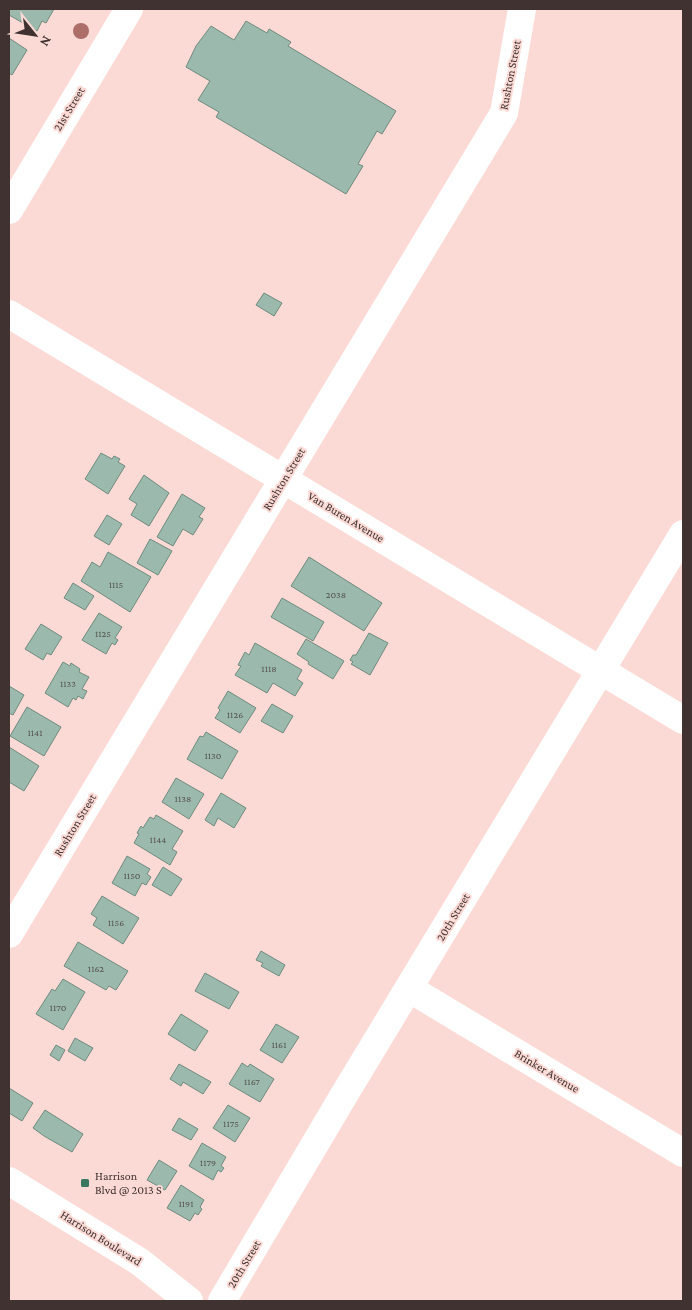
<svg xmlns="http://www.w3.org/2000/svg" width="692" height="1310" font-family="'Crimson Pro',serif">
	<style>
		.building { fill: #9bbaad; stroke: #6e8b7f }
		.lines { fill: none; stroke-linecap: round; stroke-linejoin: round }
		.minor { stroke: #fff; stroke-width: 28 }
		.major { stroke: #fff; stroke-width: 28 }
		.tree { fill: #ad6e69 }
		.poi-dot { fill: #3b7661; stroke: #fbd9d4; stroke-width: 2 }
		.labels { text-anchor: middle; stroke-width: 4; stroke-linejoin: round; paint-order: stroke }
		.number-label { font-size: 10px; fill: #56544f }
		.street-label { font-size: 12px; fill: #3f3230; stroke: #fbd9d4 }
		.poi-label { font-size: 12px; fill: #3f3230; stroke: #fbd9d4; text-anchor: start }
	</style>
	<rect width="100%" height="100%" fill="#fbd9d4"/>
	<path class="building" d="M 9,9 L 54,9 L 46,23 L 42,21 L 37,31 L 9,15 Z
		M 246,21 L 267,33 L 269,29 L 291,42 L 288,46 L 396,111 L 382,134 L 377,131 L 358,164 L 363,166 L 346,194 L 216,117 L 219,112 L 198,100 L 210,81 L 186,67 L 196,46 L 211,26 L 234,40 Z
		M 9,38 L 27,50 L 12,75 L 9,73 Z
		M 264,293 L 282,303 L 274,316 L 256,305 Z
		M 101,453 L 112,459 L 114,456 L 120,459 L 118,462 L 125,466 L 108,494 L 85,479 Z
		M 144,475 L 169,493 L 149,526 L 131,515 L 137,504 L 129,499 Z
		M 182,494 L 205,508 L 199,517 L 203,519 L 193,535 L 183,529 L 173,546 L 157,537 Z
		M 107,515 L 122,524 L 109,545 L 94,536 Z
		M 150,539 L 172,551 L 158,575 L 137,563 Z
		M 108,552 L 151,577 L 130,612 L 81,581 L 92,562 L 100,567 Z
		M 309,557 L 382,603 L 364,631 L 291,586 Z
		M 73,583 L 94,596 L 85,610 L 64,598 Z
		M 282,598 L 324,622 L 313,641 L 271,617 Z
		M 99,613 L 122,627 L 115,638 L 118,640 L 115,645 L 112,643 L 106,654 L 82,640 Z
		M 41,624 L 62,637 L 51,655 L 47,653 L 43,660 L 25,649 Z
		M 369,633 L 388,643 L 370,675 L 351,664 L 353,662 L 350,660 L 353,655 L 356,655 Z
		M 306,639 L 344,661 L 333,679 L 308,664 L 309,662 L 297,654 Z
		M 255,643 L 302,670 L 297,679 L 303,683 L 295,696 L 273,683 L 267,693 L 235,675 L 241,666 L 238,665 L 245,652 L 249,655 Z
		M 63,662 L 70,666 L 71,663 L 80,669 L 79,672 L 89,677 L 82,689 L 87,691 L 83,699 L 78,696 L 76,700 L 73,698 L 68,707 L 45,693 Z
		M 9,686 L 24,695 L 13,715 L 9,713 Z
		M 228,691 L 256,708 L 240,733 L 215,718 L 220,710 L 218,708 Z
		M 272,704 L 293,716 L 283,733 L 261,721 Z
		M 27,707 L 61,727 L 44,756 L 10,736 Z
		M 206,732 L 238,751 L 222,779 L 187,759 L 200,736 L 203,737 Z
		M 9,747 L 39,766 L 24,791 L 9,782 Z
		M 176,778 L 204,794 L 189,819 L 162,802 Z
		M 221,793 L 246,808 L 234,828 L 218,818 L 214,826 L 205,820 Z
		M 156,815 L 183,831 L 172,849 L 177,852 L 170,865 L 134,843 L 139,834 L 137,833 L 141,826 L 143,828 L 150,817 L 154,819 Z
		M 127,856 L 150,869 L 147,874 L 151,877 L 146,885 L 142,883 L 135,896 L 112,883 Z
		M 163,867 L 182,879 L 171,896 L 152,885 Z
		M 102,896 L 139,918 L 123,944 L 93,925 L 97,918 L 91,914 Z
		M 78,942 L 128,971 L 116,990 L 109,986 L 106,990 L 64,966 Z
		M 261,951 L 285,965 L 279,976 L 261,966 L 263,963 L 256,960 Z
		M 205,973 L 239,992 L 229,1009 L 195,991 Z
		M 63,979 L 85,992 L 63,1030 L 36,1014 L 52,989 L 55,991 Z
		M 181,1014 L 208,1031 L 195,1051 L 168,1034 Z
		M 276,1024 L 299,1037 L 282,1063 L 260,1050 Z
		M 75,1038 L 93,1048 L 85,1061 L 68,1051 Z
		M 56,1045 L 65,1050 L 59,1061 L 50,1055 Z
		M 242,1063 L 248,1067 L 250,1064 L 274,1079 L 260,1102 L 229,1084 Z
		M 179,1064 L 211,1082 L 203,1094 L 183,1082 L 181,1086 L 170,1079 Z
		M 9,1088 L 33,1103 L 22,1121 L 9,1113 Z
		M 228,1105 L 250,1118 L 235,1142 L 213,1128 Z
		M 45,1110 L 83,1134 L 72,1152 L 44,1136 L 33,1128 Z
		M 179,1118 L 198,1129 L 191,1140 L 172,1130 Z
		M 202,1143 L 226,1157 L 221,1166 L 224,1168 L 221,1172 L 218,1170 L 213,1180 L 189,1166 Z
		M 159,1160 L 177,1171 L 165,1190 L 147,1180 Z
		M 181,1185 L 204,1200 L 200,1207 L 202,1209 L 198,1215 L 195,1213 L 190,1221 L 167,1208 Z"/>
	<g class="lines">
		<path class="minor" d="M 9,210 L 129,9
			M 9,314 L 683,720
			M 9,934 L 504,113 L 522,9
			M 410,989 L 683,1153"/>
		<path class="major" d="M 9,1181 L 140,1262 L 189,1301
			M 222,1301 L 344,1095 L 683,534"/>
	</g>
	<circle class="tree" cx="81" cy="31" r="8"/>
	<rect class="poi-dot" x="80" y="1178" width="10" height="10" rx="2.5"/>
	<g class="labels">
		<g class="number-label">
			<text x="116" y="588">1115</text>
			<text x="336" y="598">2038</text>
			<text x="103" y="637">1125</text>
			<text x="269" y="672">1118</text>
			<text x="68" y="687">1133</text>
			<text x="235" y="718">1126</text>
			<text x="35" y="736">1141</text>
			<text x="213" y="759">1130</text>
			<text x="183" y="802">1138</text>
			<text x="158" y="843">1144</text>
			<text x="132" y="879">1150</text>
			<text x="116" y="926">1156</text>
			<text x="96" y="972">1162</text>
			<text x="58" y="1011">1170</text>
			<text x="279" y="1048">1161</text>
			<text x="252" y="1085">1167</text>
			<text x="231" y="1127">1175</text>
			<text x="208" y="1166">1179</text>
			<text x="186" y="1207">1191</text>
		</g>
		<g class="street-label">
			<text transform="translate(510 75) rotate(-79)" y="4">Rushton Street</text>
			<text transform="translate(69 109) rotate(-59)" y="4">21st Street</text>
			<text transform="translate(284 479) rotate(-59)" y="4">Rushton Street</text>
			<text transform="translate(346 517) rotate(31)" y="4">Van Buren Avenue</text>
			<text transform="translate(75 825) rotate(-59)" y="4">Rushton Street</text>
			<text transform="translate(453 917) rotate(-59)" y="4">20th Street</text>
			<text transform="translate(547 1071) rotate(31)" y="4">Brinker Avenue</text>
			<text transform="translate(101 1238) rotate(32)" y="4">Harrison Boulevard</text>
			<text transform="translate(244 1264) rotate(-59)" y="4">20th Street</text>
		</g>
		<g class="poi-label">
			<text x="95" y="1180">Harrison<tspan x="95" dy="14">Blvd @ 2013 S</tspan></text>
		</g>
	</g>
	<rect width="692" height="1310" fill="none" stroke="#3f3230" stroke-width="20"/>
	<g transform="translate(35 35) rotate(120)" stroke="#fbd9d4" stroke-width="4" paint-order="stroke">
	<path d="M0-4L9 19L0 12L-9 19Z" fill="#3f3230"/>
	<text y="-8" font-size="14" font-weight="bold" text-anchor="middle" fill="#3f3230">N</text>
	</g>
</svg>
